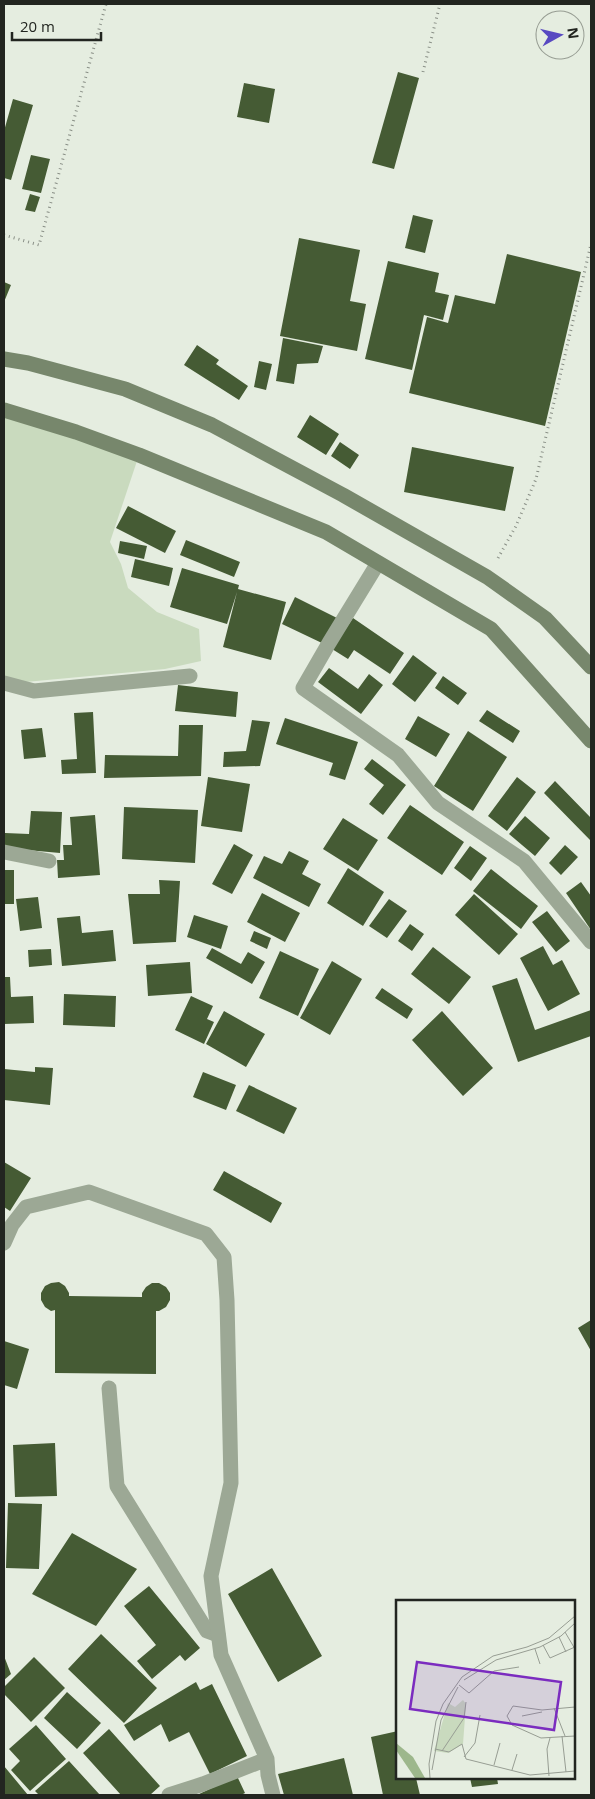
<svg xmlns="http://www.w3.org/2000/svg" width="595" height="1799" font-family="'Open Sans',sans-serif">
	<style>
		.green { fill: #c9dabe }
		.building { fill: #455b34 }
		.lines { fill: none; stroke-linecap: round; stroke-linejoin: round }
		.path { stroke: #898f86; stroke-width: 3; stroke-dasharray: 1 4; stroke-linecap: butt }
		.lane { stroke: #9ca895; stroke-width: 15 }
		.street { stroke: #9ca895; stroke-width: 15 }
		.secondary { stroke: #77876c; stroke-width: 15 }
		.inset-road { fill: none; stroke: #979d93; stroke-width: 1 }
		.view { fill: #7b2cbf; fill-opacity: 0.15; stroke: #7b2cbf; stroke-width: 2.5 }
		.inset-edge { fill: none; stroke: #222520; stroke-width: 2.5 }
	</style>
	<rect width="100%" height="100%" fill="#e5ede0"/>
	<path class="green" d="M 4,410 L 139,455 L 110,542 L 121,564 L 128,588 L 157,612 L 199,629 L 201,661 L 165,669 L 4,684 Z"/>
	<path class="building" d="M 398,72 L 419,78 L 394,169 L 372,163 Z
		M 244,83 L 275,89 L 269,123 L 237,117 Z
		M 13,99 L 33,105 L 11,180 L 4,178 L 4,131 Z
		M 31,155 L 50,159 L 41,193 L 22,189 Z
		M 30,194 L 40,197 L 35,212 L 25,210 Z
		M 413,215 L 433,220 L 425,253 L 405,248 Z
		M 299,238 L 360,250 L 350,301 L 366,304 L 357,351 L 280,336 Z
		M 507,254 L 581,272 L 545,426 L 409,393 L 427,317 L 448,323 L 455,295 L 495,304 Z
		M 388,261 L 439,273 L 435,292 L 449,295 L 443,320 L 424,315 L 412,370 L 365,359 Z
		M 4,282 L 11,285 L 4,302 Z
		M 283,338 L 323,346 L 318,363 L 297,364 L 294,384 L 276,381 Z
		M 197,345 L 219,360 L 216,364 L 248,386 L 239,400 L 184,365 Z
		M 259,361 L 272,364 L 266,390 L 254,387 Z
		M 310,415 L 339,434 L 326,455 L 297,437 Z
		M 340,442 L 359,455 L 350,469 L 331,456 Z
		M 412,447 L 514,467 L 505,511 L 404,492 Z
		M 128,506 L 176,531 L 165,553 L 116,528 Z
		M 186,540 L 240,562 L 234,577 L 180,555 Z
		M 120,541 L 147,546 L 144,559 L 118,553 Z
		M 135,559 L 173,568 L 169,586 L 131,577 Z
		M 182,568 L 239,585 L 238,589 L 286,602 L 271,660 L 223,647 L 237,592 L 227,624 L 170,607 Z
		M 295,597 L 337,618 L 324,644 L 282,624 Z
		M 353,618 L 404,653 L 390,674 L 354,650 L 348,659 L 332,649 Z
		M 413,655 L 437,673 L 415,702 L 392,684 Z
		M 329,668 L 358,689 L 369,674 L 383,685 L 361,714 L 318,682 Z
		M 443,676 L 467,693 L 458,705 L 435,688 Z
		M 178,685 L 238,692 L 236,717 L 175,711 Z
		M 487,710 L 520,731 L 513,743 L 479,721 Z
		M 93,712 L 96,773 L 62,774 L 61,760 L 77,759 L 74,713 Z
		M 418,716 L 450,734 L 436,757 L 405,739 Z
		M 285,718 L 358,742 L 345,780 L 329,775 L 333,763 L 276,744 Z
		M 252,720 L 270,722 L 260,766 L 223,767 L 224,752 L 246,751 Z
		M 179,725 L 203,725 L 201,776 L 104,778 L 105,755 L 178,756 Z
		M 42,728 L 46,757 L 24,759 L 21,730 Z
		M 468,731 L 507,757 L 473,811 L 434,786 Z
		M 372,759 L 406,785 L 383,815 L 369,804 L 384,785 L 364,769 Z
		M 208,777 L 250,784 L 242,832 L 201,826 Z
		M 517,777 L 536,792 L 507,831 L 488,816 Z
		M 555,781 L 591,818 L 591,839 L 590,840 L 544,793 Z
		M 410,805 L 464,842 L 442,875 L 387,838 Z
		M 124,807 L 198,810 L 195,863 L 122,859 Z
		M 31,811 L 62,812 L 60,853 L 5,848 L 5,833 L 29,834 Z
		M 95,815 L 100,875 L 58,878 L 57,860 L 64,860 L 63,845 L 72,845 L 70,817 Z
		M 525,816 L 550,838 L 535,856 L 509,834 Z
		M 343,818 L 378,840 L 358,871 L 323,849 Z
		M 234,844 L 253,855 L 232,894 L 212,884 Z
		M 565,845 L 578,857 L 561,875 L 549,863 Z
		M 470,846 L 487,858 L 471,881 L 454,868 Z
		M 289,851 L 309,861 L 302,874 L 321,884 L 309,907 L 253,878 L 264,856 L 282,864 Z
		M 348,868 L 384,892 L 363,926 L 327,903 Z
		M 491,869 L 538,906 L 521,929 L 473,891 Z
		M 4,870 L 14,870 L 14,904 L 4,904 Z
		M 159,880 L 180,881 L 176,942 L 133,944 L 128,894 L 160,894 Z
		M 581,882 L 591,896 L 591,930 L 566,893 Z
		M 262,893 L 300,913 L 285,942 L 247,922 Z
		M 474,894 L 518,934 L 499,955 L 455,915 Z
		M 38,897 L 42,928 L 20,931 L 16,899 Z
		M 389,899 L 407,911 L 387,938 L 369,926 Z
		M 547,911 L 570,941 L 556,952 L 532,922 Z
		M 194,915 L 228,926 L 221,949 L 187,937 Z
		M 80,916 L 82,933 L 113,930 L 116,961 L 62,966 L 57,918 Z
		M 410,924 L 424,934 L 412,951 L 398,941 Z
		M 254,931 L 271,938 L 267,949 L 250,941 Z
		M 543,946 L 553,965 L 562,960 L 580,994 L 548,1011 L 520,958 Z
		M 433,947 L 471,977 L 449,1004 L 411,974 Z
		M 212,948 L 241,964 L 248,952 L 265,962 L 252,984 L 206,958 Z
		M 51,949 L 52,965 L 29,967 L 28,950 Z
		M 280,951 L 319,969 L 298,1016 L 259,998 Z
		M 332,961 L 362,979 L 330,1035 L 300,1018 Z
		M 190,962 L 192,993 L 148,996 L 146,965 Z
		M 4,977 L 10,977 L 11,997 L 33,996 L 34,1023 L 4,1024 Z
		M 517,978 L 535,1030 L 591,1010 L 591,1036 L 518,1062 L 492,986 Z
		M 382,988 L 413,1009 L 407,1019 L 375,998 Z
		M 64,994 L 116,996 L 115,1027 L 63,1025 Z
		M 191,996 L 213,1006 L 207,1019 L 214,1022 L 204,1044 L 175,1030 Z
		M 224,1011 L 265,1034 L 246,1067 L 206,1044 Z
		M 442,1011 L 493,1068 L 463,1096 L 412,1040 Z
		M 35,1067 L 53,1068 L 50,1105 L 4,1100 L 4,1069 L 35,1072 Z
		M 203,1072 L 236,1085 L 226,1110 L 193,1097 Z
		M 249,1085 L 297,1108 L 284,1134 L 236,1111 Z
		M 4,1162 L 31,1178 L 10,1211 L 4,1207 Z
		M 224,1171 L 282,1203 L 271,1223 L 213,1190 Z
		M 59,1282 L 65,1286 L 69,1293 L 69,1296 L 142,1297 L 142,1293 L 146,1287 L 152,1283 L 159,1283 L 166,1287 L 170,1293 L 170,1300 L 166,1307 L 159,1311 L 156,1311 L 156,1374 L 55,1373 L 55,1310 L 51,1311 L 45,1307 L 41,1300 L 41,1293 L 45,1286 L 51,1283 Z
		M 591,1320 L 591,1351 L 578,1328 Z
		M 4,1341 L 29,1349 L 17,1389 L 4,1385 Z
		M 55,1443 L 57,1496 L 15,1497 L 13,1445 Z
		M 8,1503 L 42,1504 L 39,1569 L 6,1568 Z
		M 72,1533 L 137,1569 L 96,1626 L 32,1594 Z
		M 272,1568 L 322,1656 L 278,1682 L 228,1594 Z
		M 149,1586 L 200,1648 L 185,1661 L 180,1655 L 152,1679 L 137,1661 L 156,1645 L 124,1606 Z
		M 101,1634 L 157,1688 L 124,1723 L 68,1669 Z
		M 4,1656 L 11,1674 L 4,1680 Z
		M 34,1657 L 65,1688 L 31,1722 L 4,1694 L 4,1687 Z
		M 196,1682 L 200,1690 L 212,1684 L 247,1756 L 210,1774 L 189,1732 L 169,1742 L 161,1724 L 134,1741 L 124,1725 Z
		M 67,1692 L 101,1723 L 77,1749 L 44,1718 Z
		M 36,1725 L 66,1759 L 30,1791 L 11,1770 L 20,1761 L 9,1749 Z
		M 109,1729 L 160,1786 L 150,1795 L 121,1795 L 83,1753 Z
		M 398,1731 L 398,1778 L 416,1778 L 420,1795 L 383,1795 L 371,1737 Z
		M 344,1758 L 353,1795 L 284,1795 L 278,1774 Z
		M 69,1761 L 100,1795 L 39,1795 L 35,1791 Z
		M 4,1766 L 28,1795 L 4,1795 Z
		M 237,1776 L 245,1793 L 241,1795 L 197,1795 Z
		M 470,1778 L 497,1778 L 498,1784 L 472,1787 Z"/>
	<g class="lines">
		<path class="path" d="M 423,72 L 440,4
			M 4,235 L 39,245 L 106,4
			M 498,558 L 516,526 L 536,479 L 591,244"/>
		<path class="lane" d="M 109,1388 L 117,1486 L 207,1631 L 218,1635"/>
		<path class="street" d="M 378,563 L 329,643 L 303,688 L 398,755 L 438,803 L 524,861 L 591,942
			M 4,683 L 34,691 L 190,676
			M 4,852 L 49,861
			M 4,1243 L 12,1225 L 26,1207 L 89,1192 L 206,1234 L 224,1257 L 227,1300 L 231,1483 L 211,1576 L 221,1655 L 267,1759 L 268,1775 L 273,1795
			M 169,1795 L 203,1784 L 267,1759"/>
		<path class="secondary" d="M 4,359 L 28,363 L 125,389 L 212,425 L 343,495 L 487,577 L 545,618 L 591,667
			M 4,410 L 76,432 L 139,455 L 326,532 L 491,629 L 591,741"/>
	</g>
	<g transform="translate(396 1600)">
		<rect width="179" height="179" fill="#e5ede0"/>
		<path d="M 67,100 L 70,104 L 67,144 L 52,153 L 38,151 L 52,103 L 59,107 Z" fill="#c9dabe"/>
		<path d="M 0,143 L 17,157 L 29,178 L 19,178 L 0,150 Z" fill="#9db78c"/>
		<path class="inset-road" d="M 169,32 L 179,49M 163,37 L 170,52M 147,45 L 154,58 L 179,47M 139,49 L 144,64M 68,80 L 100,60 L 144,47 L 165,36 L 179,23M 63,85 L 73,93 L 98,71 L 123,67M 179,107 L 146,110 L 117,106 L 111,116 L 116,125 L 145,138 L 179,136M 158,108 L 169,136M 126,116 L 146,112M 166,136 L 170,172M 39,149 L 53,152 L 66,144 L 70,159 L 134,175 L 179,171M 46,151 L 68,118 L 70,102M 68,157 L 79,143 L 84,115M 98,165 L 104,143M 36,170 L 45,120 L 62,87M 116,170 L 121,154M 153,176 L 151,149 L 154,138M 34,178 L 33,164 L 40,121 L 47,104 L 66,77 L 97,56 L 131,47 L 153,38 L 179,16"/>
		<path class="view" d="M 21,62 L 165,82 L 158,130 L 14,109 Z"/>
		<rect width="179" height="179" class="inset-edge"/>
	</g>
	<rect width="595" height="1799" fill="none" stroke="#222520" stroke-width="10"/>
	<g transform="translate(560 35) rotate(82)"><circle r="24" fill="#e5ede0" stroke="#979d93"/>
	<path d="M0-4L9 19L0 12L-9 19Z" fill="#5849c1"/>
	<text y="-8" font-size="14" font-weight="bold" text-anchor="middle" fill="#222520">N</text>
	</g>
	<path d="M12 32v8h89v-8" fill="none" stroke="#222520" stroke-width="2.5"/>
	<text x="20" y="32" font-size="15" fill="#222520" stroke="#e5ede0" stroke-width="4" paint-order="stroke">20 m</text>
</svg>
